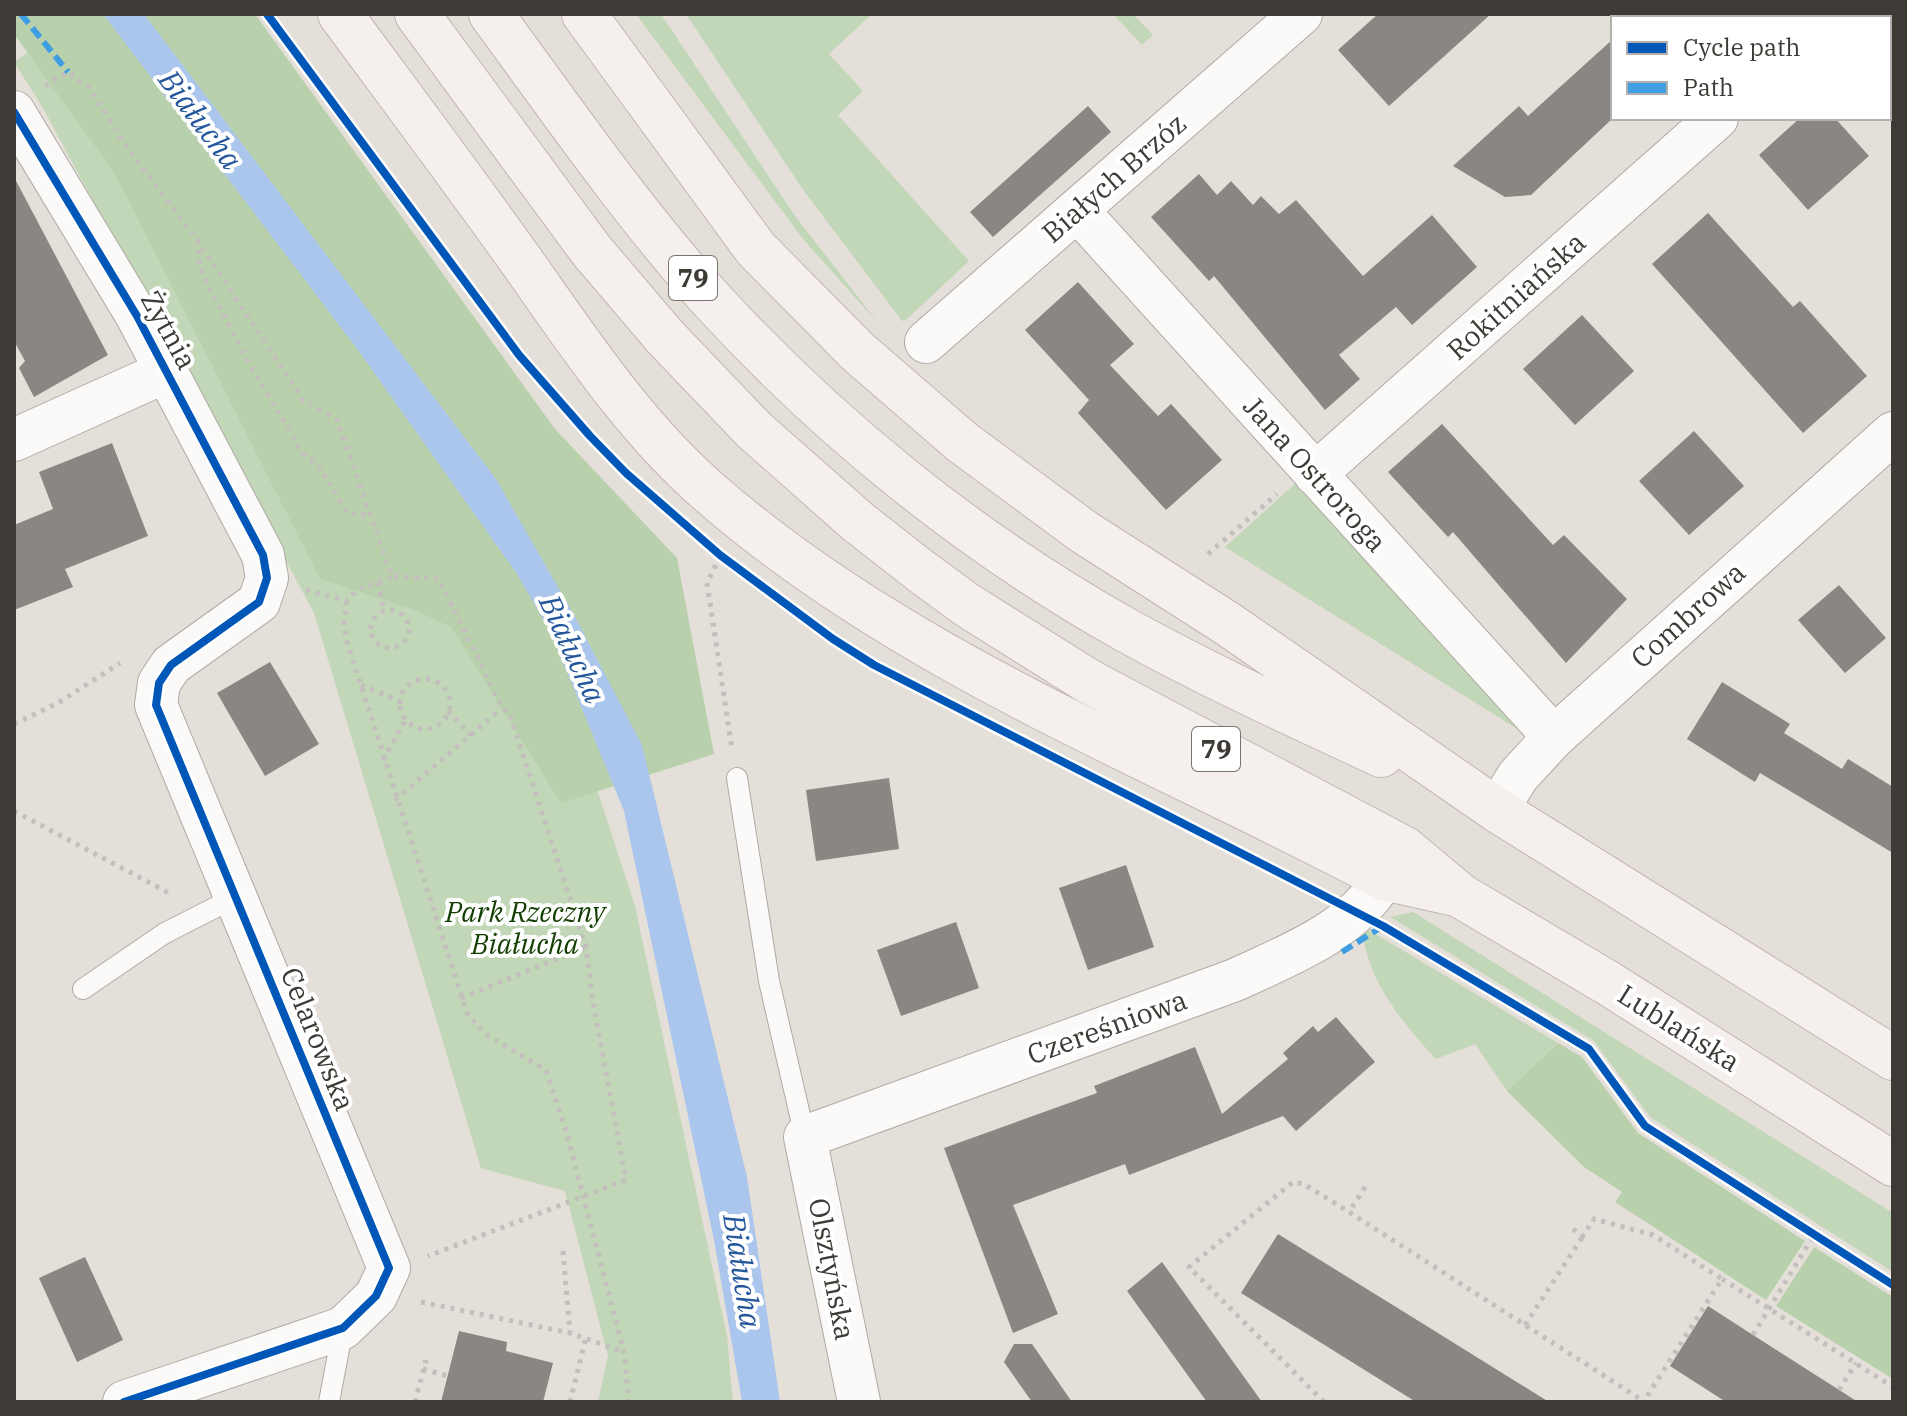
<svg xmlns="http://www.w3.org/2000/svg" width="1907" height="1416" font-family="'IBM Plex Serif',serif">
	<style>
		.green { fill: #c2d7b7 }
		.forest { fill: #b9d0ac }
		.water { fill: #abc6ed }
		.building { fill: #8a8682 }
		.lines { fill: none; stroke-linecap: round; stroke-linejoin: round }
		.lane-casing { stroke: #aeaaa5; stroke-width: 22 }
		.street-casing { stroke: #aeaaa5; stroke-width: 44 }
		.primary-casing { stroke: #c2b7b2; stroke-width: 46 }
		.path { stroke: #c2bfbd; stroke-width: 5; stroke-dasharray: 4 6; stroke-linecap: butt }
		.lane { stroke: #fbfaf9; stroke-width: 20 }
		.street { stroke: #fbfaf9; stroke-width: 42 }
		.primary { stroke: #f5efed; stroke-width: 44 }
		.quiet { stroke: #3f9ee2; stroke-width: 6; stroke-dasharray: 12 6; stroke-linecap: butt }
		.cycleway-casing { stroke: #fff; stroke-width: 13 }
		.cycleway { stroke: #0057b8; stroke-width: 8 }
		.labels { text-anchor: middle; stroke-width: 8; stroke-linejoin: round; paint-order: stroke }
		.shield { fill: #fff; stroke: #787572; stroke-width: 2 }
		.shield-label { font-size: 26px; font-weight: bold; fill: #3e3a35 }
		.street-label { font-size: 28px; fill: #3e3a35; stroke: #fff }
		.park-label { font-size: 28px; font-style: italic; fill: #123e01; stroke: #fff }
		.water-label { font-size: 30px; font-style: italic; fill: #24579b; stroke: #fff }
	</style>
	<rect width="100%" height="100%" fill="#e4dfd9"/>
	<path class="green" d="M 636,14 L 661,14 L 795,216 L 879,324 L 803,239 Z
		M 686,14 L 872,14 L 829,54 L 863,91 L 838,115 L 969,261 L 906,320 L 902,321 L 804,191 Z
		M 1113,14 L 1133,14 L 1153,35 L 1142,45 Z
		M 66,27 L 592,774 L 635,906 L 727,1336 L 733,1402 L 598,1402 L 608,1356 L 565,1191 L 481,1168 L 314,613 L 43,108 L 14,62 Z
		M 1298,481 L 1514,721 L 1519,730 L 1225,547 Z
		M 1413,912 L 1893,1213 L 1893,1272 L 1650,1117 L 1594,1041 L 1390,917 Z
		M 1367,929 L 1558,1043 L 1507,1091 L 1475,1044 L 1436,1059 C 1404,1025 1368,981 1363,934 Z"/>
	<path class="forest" d="M 14,14 L 255,14 L 555,429 L 677,558 L 714,754 L 561,803 L 451,627 L 412,609 L 320,579 L 115,174 L 14,34 Z
		M 1558,1043 L 1582,1057 L 1638,1133 L 1805,1241 L 1766,1300 L 1615,1202 L 1622,1192 L 1584,1167 L 1507,1091 Z
		M 1814,1247 L 1893,1297 L 1893,1379 L 1776,1306 Z"/>
	<path class="water" d="M 103,14 L 144,14 L 496,479 L 574,615 L 642,745 L 747,1177 L 780,1402 L 742,1402 L 714,1240 L 624,811 L 550,631 L 517,574 L 358,350 Z"/>
	<path class="building" d="M 1378,14 L 1491,14 L 1389,106 L 1338,50 Z
		M 1613,39 L 1613,118 L 1531,195 L 1505,197 L 1453,166 L 1519,106 L 1528,116 Z
		M 1088,106 L 1111,132 L 993,237 L 970,212 Z
		M 1800,118 L 1835,118 L 1869,156 L 1808,210 L 1759,155 Z
		M 1199,174 L 1217,195 L 1231,181 L 1253,205 L 1261,196 L 1279,214 L 1296,200 L 1363,276 L 1432,215 L 1477,267 L 1412,325 L 1396,307 L 1339,355 L 1360,379 L 1325,410 L 1214,276 L 1209,281 L 1151,217 Z
		M 14,177 L 108,355 L 34,397 L 19,368 L 25,361 L 14,341 Z
		M 1708,213 L 1793,307 L 1800,301 L 1867,376 L 1803,433 L 1652,264 Z
		M 1078,282 L 1134,344 L 1110,365 L 1158,416 L 1171,404 L 1222,460 L 1166,510 L 1078,413 L 1089,400 L 1025,330 Z
		M 1582,315 L 1634,371 L 1575,425 L 1523,369 Z
		M 1442,424 L 1553,545 L 1564,535 L 1627,599 L 1566,663 L 1453,532 L 1448,537 L 1388,472 Z
		M 1694,431 L 1744,486 L 1689,535 L 1639,481 Z
		M 112,443 L 148,536 L 65,569 L 73,587 L 14,610 L 14,525 L 53,509 L 39,472 Z
		M 1839,585 L 1886,638 L 1845,673 L 1798,620 Z
		M 270,662 L 319,744 L 265,776 L 217,693 Z
		M 1722,682 L 1790,724 L 1784,733 L 1842,769 L 1848,759 L 1893,787 L 1893,853 L 1760,773 L 1755,782 L 1687,739 Z
		M 889,778 L 899,849 L 816,861 L 806,790 Z
		M 1126,865 L 1154,947 L 1088,970 L 1059,888 Z
		M 956,922 L 979,988 L 901,1016 L 877,950 Z
		M 1336,1017 L 1375,1062 L 1296,1131 L 1283,1116 L 1129,1175 L 1125,1164 L 1013,1205 L 1058,1314 L 1013,1333 L 944,1148 L 1097,1093 L 1094,1086 L 1195,1047 L 1222,1114 L 1288,1059 L 1283,1053 L 1313,1026 L 1318,1032 Z
		M 1278,1234 L 1417,1320 L 1549,1402 L 1416,1402 L 1241,1293 Z
		M 85,1257 L 123,1340 L 77,1362 L 39,1278 Z
		M 1162,1262 L 1229,1356 L 1262,1402 L 1207,1402 L 1127,1291 Z
		M 1708,1306 L 1753,1335 L 1858,1402 L 1726,1402 L 1670,1366 Z
		M 459,1331 L 507,1342 L 506,1351 L 553,1363 L 543,1402 L 441,1402 Z
		M 1014,1344 L 1032,1344 L 1072,1402 L 1032,1402 L 1004,1362 Z"/>
	<g class="lines">
		<g class="lane-casing">
			<path id="lane" d="M 737,778 L 769,981 L 805,1137
				M 83,989 L 165,933 L 236,897
				M 329,1402 L 343,1328"/>
		</g>
		<g class="street-casing">
			<path id="street" d="M 1830,18 L 1834,14
				M 14,112 L 137,316 L 263,555 L 267,578 L 259,602 L 171,665 L 159,683 L 156,705 L 389,1268 L 376,1296 L 343,1328 L 124,1402
				M 1077,210 L 1554,737
				M 926,342 L 1301,14
				M 14,440 L 167,371
				M 1315,474 L 1717,118
				M 1497,810 L 1518,776 L 1554,737 L 1893,433
				M 859,1402 L 805,1137 L 1235,980 C 1289,955 1353,931 1384,878"/>
		</g>
		<g class="primary-casing">
			<path id="primary" d="M 340,14 C 399,94 459,174 517,255 C 576,338 632,425 709,492 C 903,662 1158,758 1384,878 L 1451,893
				M 417,14 L 591,250 L 665,337 L 754,430 L 858,522 L 922,572 L 967,605 L 1088,681 L 1405,849 L 1461,896 L 1608,983 L 1893,1164
				M 491,14 C 561,109 629,208 708,296 C 828,428 971,543 1126,630 C 1209,676 1295,715 1381,755
				M 584,14 L 756,249 L 858,352 L 962,442 L 1084,532 L 1228,624 L 1497,810 L 1893,1058"/>
		</g>
		<path class="path" d="M 45,86 L 68,72 L 89,88 L 126,146 L 197,239 L 202,274 L 255,374 L 304,455 L 319,466 L 348,514 L 372,515
			M 197,239 L 303,400 L 337,420 L 392,576 L 439,579 L 502,708 L 510,715 L 586,947 L 593,1002 L 626,1180 L 428,1256
			M 1208,554 L 1277,494
			M 720,556 L 707,583 L 732,749
			M 378,582 L 384,610
			M 306,590 L 347,601 L 357,590 L 391,577
			M 347,601 L 344,623 L 347,642 L 467,1013 L 484,1033 L 546,1070 L 567,1134 L 624,1352 L 629,1402
			M371 629a19 19 0 1 1 38 0a19 19 0 1 1-38 0Z
			M400 704a25 25 0 1 1 50 0a25 25 0 1 1-50 0Z
			M 361,685 L 400,701
			M 448,711 L 471,735
			M 14,724 L 58,703 L 120,663
			M 383,760 L 406,719
			M 395,800 L 502,708
			M 14,811 L 169,893
			M 461,998 L 586,947
			M 1365,1187 L 1349,1212 L 1645,1402
			M 1573,1229 L 1583,1236 L 1594,1219 L 1653,1235 L 1722,1279 L 1644,1401
			M 563,1251 L 570,1333
			M 1722,1279 L 1893,1387
			M 421,1302 L 570,1333 L 624,1352
			M 1525,1325 L 1583,1236
			M 1753,1335 L 1814,1235
			M 423,1369 L 448,1376
			M 1839,1390 L 1856,1363
			M 415,1402 L 426,1360
			M 570,1402 L 586,1337
			M 1324,1402 L 1189,1267 L 1293,1182 L 1304,1184 L 1349,1212"/>
		<use href="#lane" class="lane"/>
		<use href="#street" class="street"/>
		<use href="#primary" class="primary"/>
		<path class="quiet" d="M 21,14 L 68,72
			M 1342,952 L 1383,926"/>
		<g class="cycleway-casing">
			<path id="cycleway" d="M 267,14 L 519,355 L 590,436 L 626,473 L 720,555 L 833,639 L 874,665 L 1383,926 L 1589,1049 L 1645,1126 L 1893,1285
				M 14,112 L 137,316 L 263,555 L 267,578 L 259,602 L 171,665 L 159,683 L 156,705 L 389,1268 L 376,1296 L 343,1328 L 124,1402"/>
		</g>
		<use href="#cycleway" class="cycleway"/>
	</g>
	<g class="labels">
		<g class="shield">
			<rect x="669" y="256" width="48" height="44" rx="6"/>
			<rect x="1192" y="727" width="48" height="44" rx="6"/>
		</g>
		<g class="shield-label">
			<text x="693" y="287">79</text>
			<text x="1216" y="758">79</text>
		</g>
		<g class="street-label">
			<text transform="translate(1114 178) rotate(-41)" y="10">Białych Brzóz</text>
			<text transform="translate(1516 296) rotate(-42)" y="10">Rokitniańska</text>
			<text transform="translate(169 330) rotate(61)" y="10">Żytnia</text>
			<text transform="translate(1315 474) rotate(48)" y="10">Jana Ostroroga</text>
			<text transform="translate(1688 615) rotate(-42)" y="10">Combrowa</text>
			<text transform="translate(1107 1027) rotate(-20)" y="10">Czereśniowa</text>
			<text transform="translate(1679 1028) rotate(32)" y="10">Lublańska</text>
			<text transform="translate(318 1039) rotate(68)" y="10">Celarowska</text>
			<text transform="translate(832 1269) rotate(79)" y="10">Olsztyńska</text>
		</g>
		<g class="park-label">
			<text x="525" y="922">Park Rzeczny<tspan x="525" dy="32">Białucha</tspan></text>
		</g>
		<g class="water-label">
			<text transform="translate(200 120) rotate(53)" y="10">Białucha</text>
			<text transform="translate(572 649) rotate(65)" y="10">Białucha</text>
			<text transform="translate(742 1271) rotate(81)" y="10">Białucha</text>
		</g>
	</g>
	<rect width="1907" height="1416" fill="none" stroke="#3e3a35" stroke-width="32"/>
	<rect x="1611" y="16" width="280" height="104" fill="#ffffff" stroke="#b2b0ae" stroke-width="2"/>
	<rect x="1627" y="42" width="40" height="12" fill="#0057b8" stroke="#b2b0ae" stroke-width="2"/>
	<text x="1683" y="56" font-size="24" fill="#3e3a35">Cycle path</text>
	<rect x="1627" y="82" width="40" height="12" fill="#3f9ee2" stroke="#b2b0ae" stroke-width="2"/>
	<text x="1683" y="96" font-size="24" fill="#3e3a35">Path</text>
</svg>
